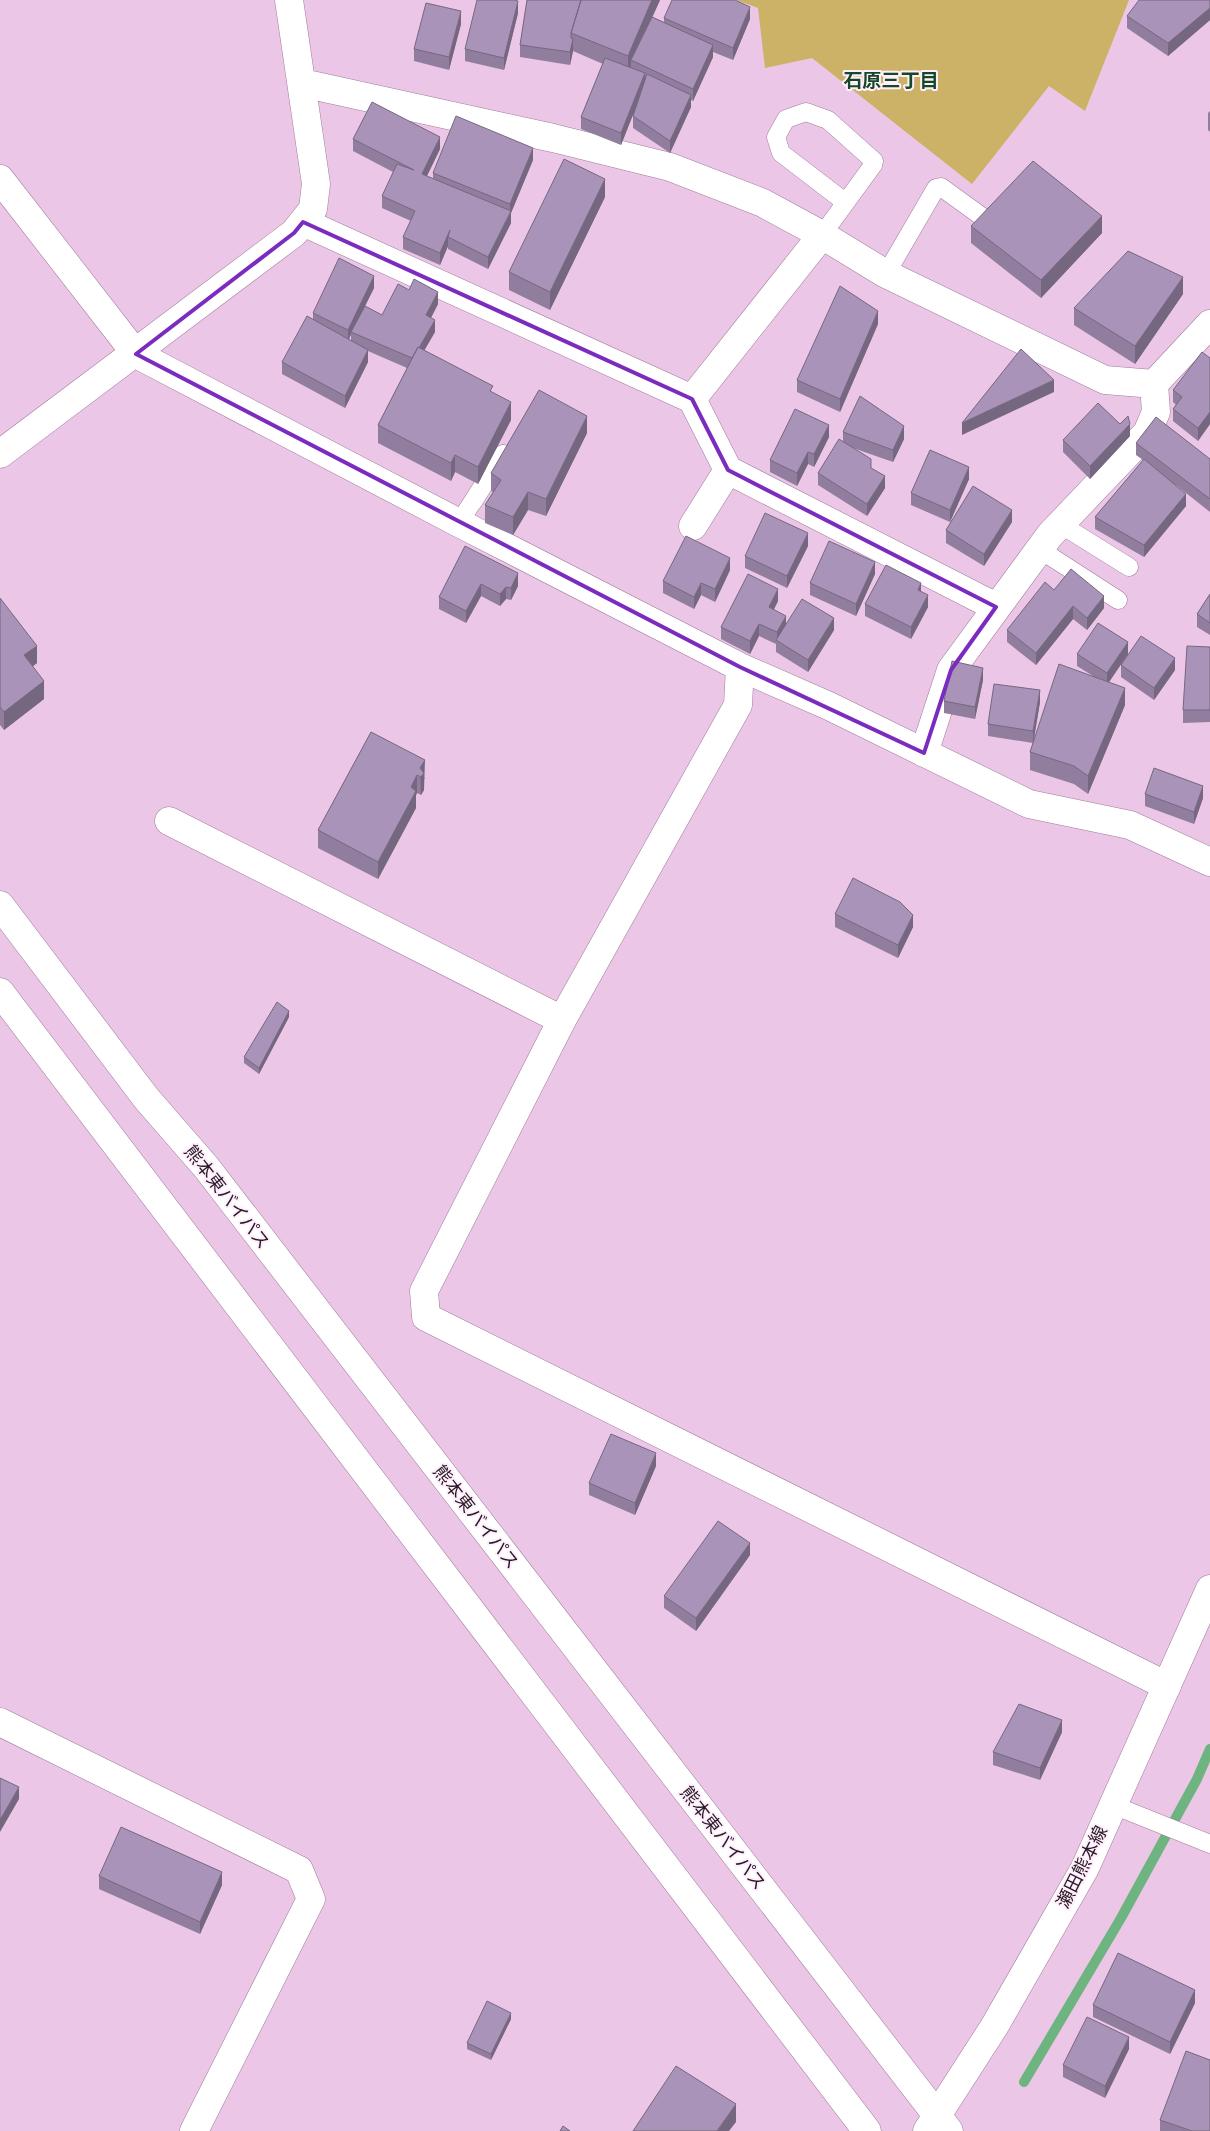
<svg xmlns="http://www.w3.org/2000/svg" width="1210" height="2131" font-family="Lato,'Noto Sans JP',sans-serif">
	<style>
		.green { fill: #cbb266 }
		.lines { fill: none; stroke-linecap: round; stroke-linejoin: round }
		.stream { stroke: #6db480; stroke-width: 10 }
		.service-casing { stroke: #9f7c99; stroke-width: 19 }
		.minor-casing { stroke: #9f7c99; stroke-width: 29 }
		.secondary-casing { stroke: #9f7c99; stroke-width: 29 }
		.trunk-casing { stroke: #9f7c99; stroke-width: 29 }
		.service { stroke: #fff; stroke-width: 18 }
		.minor { stroke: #fff; stroke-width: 28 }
		.secondary { stroke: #fff; stroke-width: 28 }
		.trunk { stroke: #fff; stroke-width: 28 }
		.wall { fill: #917e9e; fill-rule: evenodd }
		.shaded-wall { fill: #766781 }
		.building { fill: #a993b8; stroke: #766781 }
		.marked { fill: none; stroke: #7b2cbf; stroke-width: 4; stroke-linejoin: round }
		.labels { text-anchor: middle; stroke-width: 4; stroke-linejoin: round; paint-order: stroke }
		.street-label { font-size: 18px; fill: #271a25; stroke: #ffeffc }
		.neighbourhood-label { font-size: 19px; font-weight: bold; fill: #144826; stroke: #ffeffc }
	</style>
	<rect width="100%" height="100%" fill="#ecc6e6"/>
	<path class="green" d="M 736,0 L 1129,0 L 1085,111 L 1049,86 L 972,184 L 812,58 L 765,68 L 758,8 Z"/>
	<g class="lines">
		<path class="stream" d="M 1024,2082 L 1121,1918 L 1197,1779 L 1210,1749"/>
		<g class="service-casing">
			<path id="service" d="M 822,235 L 873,165 L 874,161 L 828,120 L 806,112 L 786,119 L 776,137 L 781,153 L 845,202
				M 886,274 L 936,188 L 941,187 L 981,216
				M 473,502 L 503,454
				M 459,523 L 503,454
				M 1060,524 L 1129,567
				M 1039,549 L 1118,600
				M 1113,1805 L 1210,1844"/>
		</g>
		<g class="minor-casing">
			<path id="minor" d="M 302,83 L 553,138 L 670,167 L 763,203 L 822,235 L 886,274 L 1105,380 L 1154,384
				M 0,179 L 136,354 L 459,523 L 740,667 L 829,706 L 1029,804 L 1130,825 L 1210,862
				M 303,222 L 692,399 L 822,235
				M 692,399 L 728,470 L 693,526
				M 0,454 L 294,233 L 313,209 L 316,184 L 289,0
				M 728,470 L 996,607
				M 740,667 L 738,705 L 562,1020 L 424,1291 L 426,1317 L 1167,1686
				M 924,753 L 951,670 L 1050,535 L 1147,433 L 1156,412 L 1154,384 L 1210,324
				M 169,821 L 562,1020
				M 0,1722 L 299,1870 L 311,1899 L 194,2131"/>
		</g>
		<g class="secondary-casing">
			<path id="secondary" d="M 927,2131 L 994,2027 L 1085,1868 L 1210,1589"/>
		</g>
		<g class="trunk-casing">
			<path id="trunk" d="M 0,905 L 146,1098 L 206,1167 L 949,2131
				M 0,992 L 867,2131"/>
		</g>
		<use href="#service" class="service"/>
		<use href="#minor" class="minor"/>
		<use href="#secondary" class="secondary"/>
		<use href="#trunk" class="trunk"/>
	</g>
	<path class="wall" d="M 527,0 L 660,0 L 652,17 L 664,22 L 664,18 L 750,19 L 733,60 L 713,52 L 713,57 L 693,101 L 691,100 L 691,107 L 670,153 L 633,128 L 633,116 L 634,111 L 621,145 L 581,129 L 581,117 L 603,64 L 573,51 L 570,65 L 520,57 L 520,45 Z
		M 1210,0 L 1210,20 L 1168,56 L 1127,28 L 1127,16 Z
		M 518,13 L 504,70 L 465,61 L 465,49 Z
		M 461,24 L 449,70 L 414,61 L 414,49 Z
		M 1210,111 L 1210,132 L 1208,130 L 1208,113 Z
		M 353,139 L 440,149 L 427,176 L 433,179 L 433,173 L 533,160 L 511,213 L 511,223 L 488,269 L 448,249 L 448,246 L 440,265 L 403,249 L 403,237 L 411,221 L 382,208 L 382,196 L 393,172 L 353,151 Z
		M 605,197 L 550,310 L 509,290 L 509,272 Z
		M 971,226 L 1102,233 L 1041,298 L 971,243 Z
		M 374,288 L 364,308 L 382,315 L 438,304 L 431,318 L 435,332 L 424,350 L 493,393 L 511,420 L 478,484 L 455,472 L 451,481 L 378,443 L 378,425 L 407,368 L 368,351 L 368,362 L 345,408 L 282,374 L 282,362 L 313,319 L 313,313 ZM 351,334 L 351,341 L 349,339 Z
		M 1183,294 L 1135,364 L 1074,325 L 1074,308 Z
		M 878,324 L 840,412 L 797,392 L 797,380 Z
		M 1210,358 L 1210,424 L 1198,441 L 1173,421 L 1173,409 L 1176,405 L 1173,402 L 1173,390 Z
		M 843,432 L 904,439 L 893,462 L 850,447 L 871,468 L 885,488 L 867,516 L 818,485 L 818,473 L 843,442 Z
		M 587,433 L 546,516 L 528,510 L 513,535 L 485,523 L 485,505 L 493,492 L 491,491 L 491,473 Z
		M 1130,436 L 1090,479 L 1063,452 L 1063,440 Z
		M 829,437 L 814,467 L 808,464 L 797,486 L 770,472 L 770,460 Z
		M 1136,443 L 1210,459 L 1210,512 L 1176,485 L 1186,506 L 1144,557 L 1095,529 L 1095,517 L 1143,460 L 1136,455 Z
		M 969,479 L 950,522 L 911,505 L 911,493 Z
		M 1012,522 L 984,566 L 946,543 L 946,530 Z
		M 465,546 L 518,586 L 511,600 L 506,599 L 500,606 L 481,596 L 466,623 L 439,609 L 439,597 Z
		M 808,546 L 787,588 L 745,568 L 745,556 Z
		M 730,570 L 715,602 L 701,595 L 694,609 L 663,593 L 663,581 Z
		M 875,574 L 856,616 L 810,595 L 810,583 Z
		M 1054,590 L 1104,608 L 1087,630 L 1073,619 L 1036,665 L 1007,642 L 1007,630 Z
		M 921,592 L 928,607 L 911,639 L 865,616 L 865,604 Z
		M 1210,594 L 1210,635 L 1197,627 L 1197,614 Z
		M 0,598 L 37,663 L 33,666 L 44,699 L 4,730 L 0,725 Z
		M 778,601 L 774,609 L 786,625 L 834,630 L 808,672 L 776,652 L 776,644 L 759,636 L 750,654 L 721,639 L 721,627 Z
		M 1210,647 L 1210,722 L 1183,723 L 1183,710 Z
		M 1077,654 L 1128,654 L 1109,682 L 1125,705 L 1088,794 L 1074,784 L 1030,770 L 1030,752 L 1033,743 L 988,736 L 988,724 L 1040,702 L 1034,740 L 1093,676 L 1077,666 Z
		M 1121,665 L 1175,670 L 1154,700 L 1121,677 Z
		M 983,680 L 975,719 L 944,713 L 944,701 Z
		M 371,732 L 425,778 L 424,779 L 424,790 L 421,795 L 417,793 L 416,795 L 416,808 L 378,879 L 318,848 L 318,830 Z
		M 1145,794 L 1203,798 L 1194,824 L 1145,806 Z
		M 835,914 L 913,927 L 898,958 L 835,927 Z
		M 289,1017 L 259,1074 L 244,1063 L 244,1057 Z
		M 656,1466 L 635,1515 L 589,1495 L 589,1483 Z
		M 750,1555 L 696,1631 L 664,1608 L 664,1596 Z
		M 1062,1732 L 1040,1780 L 993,1765 L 993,1752 Z
		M 99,1876 L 222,1885 L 200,1934 L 99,1889 Z
		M 1195,2003 L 1170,2054 L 1093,2017 L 1093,2005 Z
		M 511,2019 L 491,2060 L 467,2049 L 467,2043 Z
		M 1129,2049 L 1105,2098 L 1063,2077 L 1063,2065 Z
		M 1160,2120 L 1210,2131 L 1160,2131 Z"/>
	<path class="shaded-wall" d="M 652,0 L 660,0 L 633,61 L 631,60 L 631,66 L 628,74 L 628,56 Z
		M 518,1 L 518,13 L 504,70 L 504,58 Z
		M 750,7 L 750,19 L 733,60 L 733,48 Z
		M 1210,8 L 1210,20 L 1168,56 L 1168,43 Z
		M 461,11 L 461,24 L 449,70 L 449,57 Z
		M 573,39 L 573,51 L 570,65 L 570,52 Z
		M 713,45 L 713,57 L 693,101 L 693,89 Z
		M 645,73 L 645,85 L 621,145 L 621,133 Z
		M 691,95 L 691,107 L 670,153 L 670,141 Z
		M 440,137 L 440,149 L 422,186 L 422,174 Z
		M 533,148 L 533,160 L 511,213 L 511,223 L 488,269 L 488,257 L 510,214 L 510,204 Z
		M 605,179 L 605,197 L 550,310 L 550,292 Z
		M 1102,216 L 1102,233 L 1041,298 L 1041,280 Z
		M 450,230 L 448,237 L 448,246 L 440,265 L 440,253 Z
		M 374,276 L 374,288 L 352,332 L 351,332 L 351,334 L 348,342 L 348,330 Z
		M 1183,277 L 1183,294 L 1135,364 L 1135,346 Z
		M 438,292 L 438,304 L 426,327 L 426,315 Z
		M 878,311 L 878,324 L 840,412 L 840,399 Z
		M 435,320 L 435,332 L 413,370 L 413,358 Z
		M 368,350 L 368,362 L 345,408 L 345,396 Z
		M 1054,380 L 1054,392 L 962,435 L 962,423 Z
		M 511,402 L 511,420 L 478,484 L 478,467 Z
		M 1210,412 L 1210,424 L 1198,441 L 1198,428 Z
		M 587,416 L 587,433 L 546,516 L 546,499 Z
		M 1130,424 L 1130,436 L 1090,479 L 1090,466 Z
		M 829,425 L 829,437 L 814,467 L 814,454 Z
		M 904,426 L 904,439 L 893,462 L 893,450 Z
		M 808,452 L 808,464 L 797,486 L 797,473 Z
		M 455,455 L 455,472 L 451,481 L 451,463 Z
		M 969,467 L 969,479 L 950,522 L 950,510 Z
		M 885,476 L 885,488 L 867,516 L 867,504 Z
		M 528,492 L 528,510 L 513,535 L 513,517 Z
		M 1186,494 L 1186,506 L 1144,557 L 1144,545 Z
		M 1012,510 L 1012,522 L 984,566 L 984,554 Z
		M 808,533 L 808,546 L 787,588 L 787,576 Z
		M 730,558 L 730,570 L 715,602 L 715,589 Z
		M 875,562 L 875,574 L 856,616 L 856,604 Z
		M 518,573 L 518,586 L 511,600 L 511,588 Z
		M 701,583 L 701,595 L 694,609 L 694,597 Z
		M 921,583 L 921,595 L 918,590 Z
		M 481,584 L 481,596 L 466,623 L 466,611 Z
		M 506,587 L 506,599 L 500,606 L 500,594 Z
		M 778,589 L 778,601 L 769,619 L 769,607 Z
		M 928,595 L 928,607 L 911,639 L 911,627 Z
		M 1104,596 L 1104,608 L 1087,630 L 1087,618 Z
		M 1073,606 L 1073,619 L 1036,665 L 1036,653 Z
		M 786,616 L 786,628 L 777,641 L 777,632 Z
		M 834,618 L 834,630 L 808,672 L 808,660 Z
		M 759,624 L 759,636 L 750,654 L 750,641 Z
		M 1128,642 L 1128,654 L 1107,685 L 1107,673 Z
		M 37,646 L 37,663 L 24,673 L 24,655 Z
		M 1175,658 L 1175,670 L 1154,700 L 1154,688 Z
		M 983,668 L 983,680 L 975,719 L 975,707 Z
		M 44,681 L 44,699 L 4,730 L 4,712 Z
		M 1125,688 L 1125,705 L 1088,794 L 1088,776 Z
		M 1040,690 L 1040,702 L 1033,743 L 1033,731 Z
		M 425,760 L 424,790 L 421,795 L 420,768 Z
		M 417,775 L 417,793 L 416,795 L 416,808 L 378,879 L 378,862 L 411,787 Z
		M 1203,786 L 1203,798 L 1194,824 L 1194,812 Z
		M 913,915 L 913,927 L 898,958 L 898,945 Z
		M 289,1011 L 289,1017 L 259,1074 L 259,1068 Z
		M 656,1453 L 656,1466 L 635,1515 L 635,1503 Z
		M 750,1543 L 750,1555 L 696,1631 L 696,1618 Z
		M 1062,1720 L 1062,1732 L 1040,1780 L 1040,1768 Z
		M 19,1787 L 19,1799 L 0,1832 L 0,1820 Z
		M 222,1872 L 222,1885 L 200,1934 L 200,1922 Z
		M 1195,1990 L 1195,2003 L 1170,2054 L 1170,2042 Z
		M 511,2013 L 511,2019 L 491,2060 L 491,2054 Z
		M 1129,2037 L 1129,2049 L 1105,2098 L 1105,2086 Z
		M 736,2104 L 736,2122 L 729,2131 L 717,2131 Z"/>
	<path class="building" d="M 477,0 L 514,0 L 518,1 L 504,58 L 465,49 Z
		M 527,0 L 581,0 L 571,33 L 571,38 L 573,39 L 570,52 L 520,45 Z
		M 581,0 L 652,0 L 628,56 L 571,33 Z
		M 672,0 L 735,0 L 750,7 L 733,48 L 664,18 Z
		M 1139,0 L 1210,0 L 1210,8 L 1168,43 L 1127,16 Z
		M 426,3 L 461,11 L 449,57 L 414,49 Z
		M 652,17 L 713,45 L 693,89 L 631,60 Z
		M 605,58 L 645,73 L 621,133 L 581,117 Z
		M 647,74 L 691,95 L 670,141 L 633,116 Z
		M 372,102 L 440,137 L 422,174 L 511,211 L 488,257 L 448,237 L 450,230 L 440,253 L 403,237 L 415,211 L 382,196 L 397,164 L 414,170 L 353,139 Z
		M 456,116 L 533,148 L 510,204 L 433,173 Z
		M 564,159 L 605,179 L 550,292 L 509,272 Z
		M 1033,161 L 1102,216 L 1041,280 L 971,226 Z
		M 1128,251 L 1183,277 L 1135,346 L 1074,308 Z
		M 339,258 L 374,276 L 348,330 L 313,313 Z
		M 414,279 L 438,292 L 426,315 L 435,320 L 419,348 L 418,347 L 412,358 L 351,332 L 365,306 L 382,315 L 398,284 L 409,290 Z
		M 840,286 L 878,311 L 840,399 L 797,380 Z
		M 307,316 L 368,350 L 345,396 L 282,362 Z
		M 418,347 L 493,386 L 490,391 L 511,402 L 478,467 L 455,455 L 451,463 L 378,425 Z
		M 1021,349 L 1054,380 L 962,423 Z
		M 1202,352 L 1210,358 L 1210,412 L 1198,428 L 1173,409 L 1182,397 L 1173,390 Z
		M 539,390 L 587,416 L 546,499 L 528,492 L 513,517 L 485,505 L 501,480 L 491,473 Z
		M 860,396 L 904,426 L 893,450 L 843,432 Z
		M 1098,403 L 1120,424 L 1128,416 L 1130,424 L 1090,466 L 1063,440 Z
		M 795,409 L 829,425 L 814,454 L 808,452 L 797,473 L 770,460 Z
		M 1156,417 L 1210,459 L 1210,499 L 1136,443 Z
		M 839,439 L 871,459 L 871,468 L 885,476 L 867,504 L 818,473 Z
		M 930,450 L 969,467 L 950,510 L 911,493 Z
		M 1144,459 L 1186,494 L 1144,545 L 1095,517 Z
		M 973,486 L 1012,510 L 984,554 L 946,530 Z
		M 765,513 L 808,533 L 787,576 L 745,556 Z
		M 686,536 L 730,558 L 715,589 L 701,583 L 694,597 L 663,581 Z
		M 829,541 L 875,562 L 856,604 L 810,583 Z
		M 465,546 L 518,573 L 511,588 L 506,587 L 500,594 L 481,584 L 466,611 L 439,597 Z
		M 886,565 L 921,583 L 918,590 L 928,595 L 911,627 L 865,604 Z
		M 1071,569 L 1104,596 L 1087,618 L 1073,606 L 1036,653 L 1007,630 L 1045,582 L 1054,590 Z
		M 748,574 L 778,589 L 769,607 L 786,616 L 777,632 L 759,624 L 750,641 L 721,627 Z
		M 1210,594 L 1210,623 L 1197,614 Z
		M 0,598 L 37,646 L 24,655 L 44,681 L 4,712 L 0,707 Z
		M 802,599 L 834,618 L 808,660 L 776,640 Z
		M 1098,623 L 1128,642 L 1107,673 L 1077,654 Z
		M 1141,636 L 1175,658 L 1154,688 L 1121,665 Z
		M 1187,646 L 1210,647 L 1210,710 L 1183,710 Z
		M 952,661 L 983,668 L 975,707 L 944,701 Z
		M 1059,664 L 1125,688 L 1088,776 L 1074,766 L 1030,752 Z
		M 994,684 L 1040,690 L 1033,731 L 988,724 Z
		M 371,732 L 425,760 L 420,768 L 424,773 L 421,777 L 417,775 L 411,787 L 416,791 L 378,862 L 318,830 Z
		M 1154,768 L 1203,786 L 1194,812 L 1145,794 Z
		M 853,878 L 900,902 L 913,915 L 898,945 L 835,914 Z
		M 277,1002 L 289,1011 L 259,1068 L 244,1057 Z
		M 611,1434 L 656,1453 L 635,1503 L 589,1483 Z
		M 718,1521 L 750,1543 L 696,1618 L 664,1596 Z
		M 1019,1704 L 1062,1720 L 1040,1768 L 993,1752 Z
		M 0,1778 L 19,1787 L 0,1820 Z
		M 121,1827 L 222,1872 L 200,1922 L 99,1876 Z
		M 1118,1953 L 1195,1990 L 1170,2042 L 1093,2005 Z
		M 487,2001 L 511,2013 L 491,2054 L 467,2043 Z
		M 1087,2017 L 1129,2037 L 1105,2086 L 1063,2065 Z
		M 1186,2051 L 1210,2060 L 1210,2131 L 1192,2131 L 1160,2120 Z
		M 676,2066 L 736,2104 L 717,2131 L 633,2131 Z
		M 563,2126 L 570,2131 L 560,2131 Z"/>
	<path class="marked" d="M 303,222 L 692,399 L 728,470 L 996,607 L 951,670 L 924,753 L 740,667 L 136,354 L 294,233 Z"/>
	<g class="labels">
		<g class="street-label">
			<text transform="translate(227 1197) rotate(52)" y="6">熊本東バイパス</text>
			<text transform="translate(476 1517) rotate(52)" y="6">熊本東バイパス</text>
			<text transform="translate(723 1838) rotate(52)" y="6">熊本東バイパス</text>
			<text transform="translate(1082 1867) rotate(-63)" y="6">瀬田熊本線</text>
		</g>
		<g class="neighbourhood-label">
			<text x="891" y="87">石原三丁目</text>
		</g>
	</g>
</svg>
